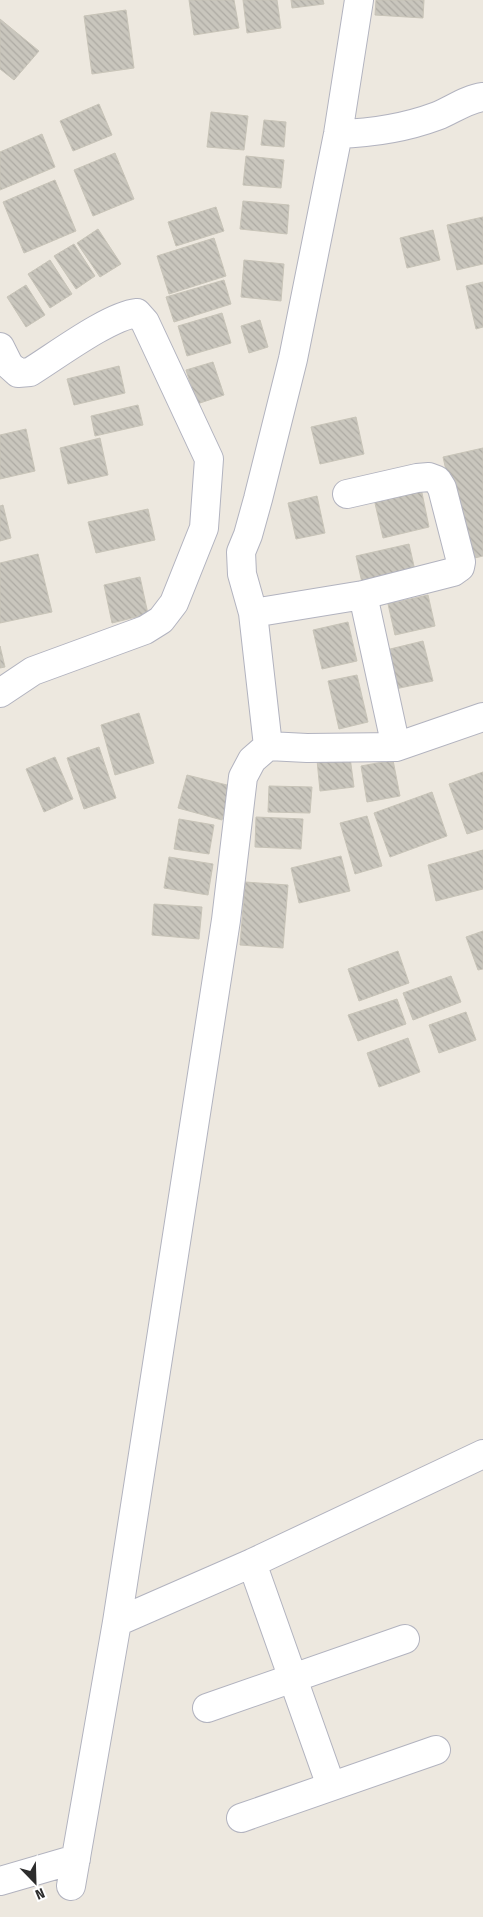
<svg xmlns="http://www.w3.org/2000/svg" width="483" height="1917" font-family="'Fira Sans Condensed',sans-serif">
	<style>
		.building { fill: url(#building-back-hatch); stroke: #c8c4b8 }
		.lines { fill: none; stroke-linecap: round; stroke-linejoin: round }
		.minor-casing { stroke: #b2b3bf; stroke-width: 30 }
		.minor { stroke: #fff; stroke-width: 28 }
	</style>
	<defs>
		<pattern id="building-back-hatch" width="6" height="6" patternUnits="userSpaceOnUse" patternTransform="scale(1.25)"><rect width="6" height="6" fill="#c9c6bd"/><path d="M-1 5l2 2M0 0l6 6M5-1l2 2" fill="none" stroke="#adaaa3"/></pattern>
	</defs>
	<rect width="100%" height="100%" fill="#ede8df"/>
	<path class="building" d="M 189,0 L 234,0 L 239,28 L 194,35 Z
		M 243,0 L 277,0 L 281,28 L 247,33 Z
		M 291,0 L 323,0 L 324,4 L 292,8 Z
		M 376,0 L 424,0 L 423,18 L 375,15 Z
		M 126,10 L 134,68 L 92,74 L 84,16 Z
		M 0,19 L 39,51 L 14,80 L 0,69 Z
		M 99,104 L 112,135 L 73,151 L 60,121 Z
		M 211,112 L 248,116 L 244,150 L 207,147 Z
		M 264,120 L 286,122 L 284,147 L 261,145 Z
		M 42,134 L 55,167 L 0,190 L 0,152 Z
		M 115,153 L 134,199 L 93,216 L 74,170 Z
		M 246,156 L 284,160 L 281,188 L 243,185 Z
		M 55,180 L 76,231 L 24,253 L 3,202 Z
		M 243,201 L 289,205 L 287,234 L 240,229 Z
		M 216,207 L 224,231 L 176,246 L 168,222 Z
		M 483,217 L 483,264 L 457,270 L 447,225 Z
		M 98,229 L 121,264 L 100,277 L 77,243 Z
		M 433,230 L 440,260 L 407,268 L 400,238 Z
		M 214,238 L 226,276 L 169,294 L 157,256 Z
		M 74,244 L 95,276 L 76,289 L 54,256 Z
		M 50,260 L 72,294 L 50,308 L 28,274 Z
		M 244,260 L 284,264 L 281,301 L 241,297 Z
		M 224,280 L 231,304 L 174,322 L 166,297 Z
		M 483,282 L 483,327 L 476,329 L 466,286 Z
		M 26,285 L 45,315 L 26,327 L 7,297 Z
		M 222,313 L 231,343 L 187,356 L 178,326 Z
		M 260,320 L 268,347 L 249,353 L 241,326 Z
		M 213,362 L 224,395 L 197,404 L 186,370 Z
		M 119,366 L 125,393 L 74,405 L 67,379 Z
		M 138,405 L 143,425 L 95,436 L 91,416 Z
		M 356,417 L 364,454 L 320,464 L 311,427 Z
		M 26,429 L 35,471 L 0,479 L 0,435 Z
		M 100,438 L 108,475 L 68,484 L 60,448 Z
		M 483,448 L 483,556 L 466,560 L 443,457 Z
		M 421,488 L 429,527 L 383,538 L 374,499 Z
		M 317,496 L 325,533 L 296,539 L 288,503 Z
		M 3,505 L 11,538 L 0,541 L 0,506 Z
		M 148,509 L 155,540 L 96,553 L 88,522 Z
		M 409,544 L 416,575 L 363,587 L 356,556 Z
		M 38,554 L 52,612 L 0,623 L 0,563 Z
		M 140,577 L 148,614 L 112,623 L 104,585 Z
		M 428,595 L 435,626 L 395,635 L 388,604 Z
		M 348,622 L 357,661 L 322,669 L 313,630 Z
		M 423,641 L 433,681 L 395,689 L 386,650 Z
		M 0,646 L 5,667 L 0,668 Z
		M 357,675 L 368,722 L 339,729 L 328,681 Z
		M 139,713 L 154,763 L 115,775 L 101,725 Z
		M 99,747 L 116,798 L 84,809 L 67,758 Z
		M 55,757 L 73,799 L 44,812 L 26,769 Z
		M 350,757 L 354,787 L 320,791 L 317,760 Z
		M 393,760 L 400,796 L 367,802 L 361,766 Z
		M 483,772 L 483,829 L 467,834 L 449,784 Z
		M 187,775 L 231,786 L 222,820 L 178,808 Z
		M 269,786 L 312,787 L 310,813 L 268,812 Z
		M 432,792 L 447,836 L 390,857 L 374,813 Z
		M 367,816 L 382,866 L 355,874 L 340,823 Z
		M 256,817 L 303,819 L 301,849 L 255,847 Z
		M 179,819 L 214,825 L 209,854 L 174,849 Z
		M 483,850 L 483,889 L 436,901 L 428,865 Z
		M 341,856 L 350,891 L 299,903 L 291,868 Z
		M 169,857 L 213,864 L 208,895 L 164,888 Z
		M 245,882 L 288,885 L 283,948 L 240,945 Z
		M 154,904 L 202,907 L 199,939 L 152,935 Z
		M 483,931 L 483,969 L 478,970 L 466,937 Z
		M 398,951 L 409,983 L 359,1001 L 348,969 Z
		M 451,976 L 461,1002 L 413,1020 L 403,993 Z
		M 397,999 L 406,1024 L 358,1041 L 348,1015 Z
		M 466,1012 L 476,1040 L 439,1053 L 429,1025 Z
		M 408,1038 L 420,1072 L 379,1087 L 367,1053 Z"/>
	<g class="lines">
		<g class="minor-casing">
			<path id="minor" d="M 359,0 L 338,134 L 293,359 L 258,499 L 248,535 L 241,552 L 242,574 L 253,613 L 268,746 L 307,748 L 396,747 L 483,717
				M 338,134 C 371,133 405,128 437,116 C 452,110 467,99 483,97
				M 0,347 L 9,365 L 18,373 L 30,372 C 56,356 109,316 137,313 L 145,322 L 209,459 L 204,528 L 174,603 L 161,620 L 145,630 L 33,671 L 0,693
				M 363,595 L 396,747
				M 253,613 L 363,595 L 453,572 L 460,567 L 461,562 L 442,488 L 437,480 L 429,477 L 417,478 L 347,494
				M 252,1563 L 331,1786
				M 117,1622 L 252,1563 L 483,1454
				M 207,1708 L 405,1639
				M 241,1818 L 436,1750
				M 0,1881 L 76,1859
				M 71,1886 L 117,1622 L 226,920 L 243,777 L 252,760 L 268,746"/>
		</g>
		<use href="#minor" class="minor"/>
	</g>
	<g transform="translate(35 1882) rotate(157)" stroke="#ffffff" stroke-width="4" paint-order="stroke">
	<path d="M0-4L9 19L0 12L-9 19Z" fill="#2c2c2c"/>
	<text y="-8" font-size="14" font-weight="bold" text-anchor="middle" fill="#2c2c2c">N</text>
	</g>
</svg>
